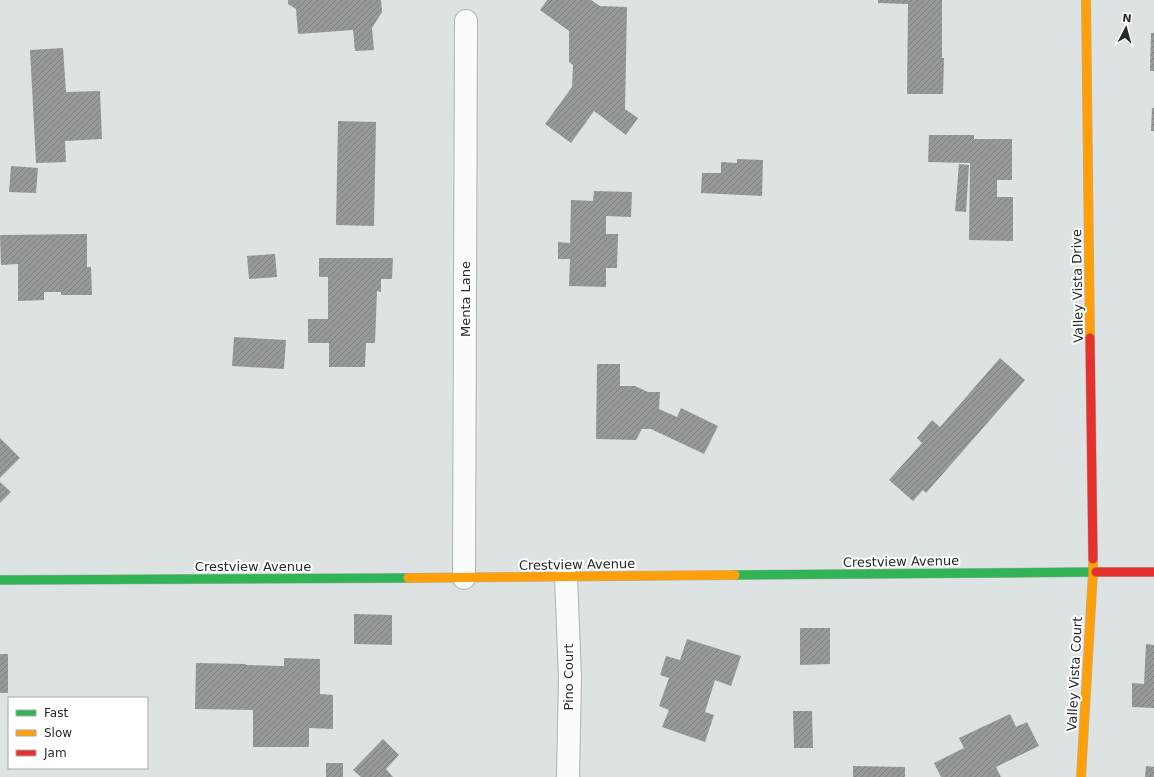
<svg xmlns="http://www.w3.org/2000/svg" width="1154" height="777" font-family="'DejaVu Sans',sans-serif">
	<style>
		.building { fill: url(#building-hatch) }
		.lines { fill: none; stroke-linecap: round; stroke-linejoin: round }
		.street-casing { stroke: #afb3b3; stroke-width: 24 }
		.fast-casing { stroke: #afb3b3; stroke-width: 10 }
		.slow-casing { stroke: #afb3b3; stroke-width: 10 }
		.jam-casing { stroke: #afb3b3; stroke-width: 10 }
		.street { stroke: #fafbfb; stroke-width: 22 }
		.fast { stroke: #30b455; stroke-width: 9 }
		.slow { stroke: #ff9f0a; stroke-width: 9 }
		.jam { stroke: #e5322d; stroke-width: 9 }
		.labels { text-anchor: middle; stroke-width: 4; stroke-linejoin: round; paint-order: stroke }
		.street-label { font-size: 13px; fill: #262a2a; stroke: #fff }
	</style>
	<defs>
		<pattern id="building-hatch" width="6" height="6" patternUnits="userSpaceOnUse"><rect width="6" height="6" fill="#969a9a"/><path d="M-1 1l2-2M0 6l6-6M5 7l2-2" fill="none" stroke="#7a7e7e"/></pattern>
	</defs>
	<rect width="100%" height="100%" fill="#dde2e2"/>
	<path class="building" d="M 288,0 L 381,0 L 382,12 L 372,28 L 374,50 L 355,51 L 353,30 L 298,34 L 296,9 L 288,4 Z
		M 547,0 L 591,0 L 600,6 L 627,7 L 625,109 L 638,118 L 626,135 L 594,111 L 571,143 L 545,124 L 572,87 L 573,65 L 569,62 L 569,31 L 540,10 Z
		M 878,0 L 942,0 L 942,58 L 944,58 L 943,94 L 907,94 L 908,4 L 878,3 Z
		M 1151,33 L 1154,33 L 1154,71 L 1150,71 Z
		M 63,48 L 66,92 L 100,91 L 102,139 L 65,141 L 66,162 L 36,163 L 30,50 Z
		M 1152,108 L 1154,108 L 1154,131 L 1151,131 Z
		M 338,121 L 376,122 L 374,226 L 336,225 Z
		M 929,135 L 974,135 L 974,139 L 1012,139 L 1012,180 L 997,180 L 997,197 L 1013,197 L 1013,241 L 969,240 L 970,163 L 928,162 Z
		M 737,159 L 763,160 L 762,196 L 701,193 L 702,173 L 721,173 L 721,162 L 737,163 Z
		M 959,164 L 969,165 L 966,212 L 955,211 Z
		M 11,166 L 38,168 L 36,193 L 9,192 Z
		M 594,191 L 632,192 L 631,217 L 606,216 L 606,234 L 618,234 L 617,268 L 606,268 L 606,287 L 569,286 L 570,259 L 558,259 L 558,242 L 570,243 L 571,200 L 593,201 Z
		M 87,234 L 87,267 L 91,267 L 92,295 L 61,295 L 61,292 L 44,292 L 44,300 L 18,301 L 18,264 L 1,265 L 0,235 Z
		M 275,254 L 277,277 L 249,279 L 247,256 Z
		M 319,258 L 393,258 L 392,279 L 381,279 L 381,292 L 377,291 L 375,343 L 366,343 L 365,367 L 329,367 L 329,343 L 308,343 L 308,319 L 328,319 L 328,277 L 319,277 Z
		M 234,337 L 286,340 L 284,369 L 232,366 Z
		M 1000,358 L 1025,380 L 926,493 L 923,490 L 913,501 L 889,480 L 922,443 L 917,438 L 932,420 L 940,427 Z
		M 597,364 L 620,364 L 620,386 L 635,386 L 648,392 L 660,392 L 659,409 L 677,417 L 681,408 L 718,426 L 704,454 L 651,429 L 642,429 L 636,440 L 596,439 Z
		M 0,438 L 20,458 L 0,478 Z
		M 0,482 L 11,492 L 0,503 Z
		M 354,614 L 392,615 L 392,645 L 354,644 Z
		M 800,628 L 830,628 L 830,664 L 800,665 Z
		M 687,639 L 741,656 L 731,686 L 715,680 L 705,712 L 714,715 L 705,742 L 662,727 L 669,710 L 659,706 L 669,678 L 660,675 L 666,656 L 680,660 Z
		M 1146,644 L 1154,645 L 1154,708 L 1132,707 L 1132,683 L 1144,684 Z
		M 0,654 L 8,654 L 8,693 L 0,693 Z
		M 284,658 L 320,659 L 320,694 L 333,695 L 333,729 L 309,728 L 309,747 L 253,747 L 253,710 L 195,709 L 196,663 L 246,664 L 246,665 L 284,666 Z
		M 793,711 L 812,711 L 813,748 L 794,748 Z
		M 1010,714 L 1016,727 L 1027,722 L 1039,746 L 996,767 L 1001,777 L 941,777 L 934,763 L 964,748 L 959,738 Z
		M 383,739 L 399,755 L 386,769 L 393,777 L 361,777 L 353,770 Z
		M 326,763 L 343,763 L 343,777 L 326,777 Z
		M 853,766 L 905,767 L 905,777 L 853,777 Z
		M 1146,766 L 1154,767 L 1154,777 L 1145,777 Z"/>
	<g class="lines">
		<g class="street-casing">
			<path id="street" d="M 566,577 L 570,677 L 568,777
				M 464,578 L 466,21"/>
		</g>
		<g class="fast-casing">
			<path id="fast" d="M 735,575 L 1096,572
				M 0,580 L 408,578"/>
		</g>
		<g class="slow-casing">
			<path id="slow" d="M 1086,0 L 1090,338
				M 408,578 L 735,575
				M 1081,777 L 1093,572 L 1093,559"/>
		</g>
		<g class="jam-casing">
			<path id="jam" d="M 1090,338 L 1093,559
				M 1096,572 L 1154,572"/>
		</g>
		<use href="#street" class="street"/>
		<use href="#fast" class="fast"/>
		<use href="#slow" class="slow"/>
		<use href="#jam" class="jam"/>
	</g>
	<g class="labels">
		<g class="street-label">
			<text transform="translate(1077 286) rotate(-91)" y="5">Valley Vista Drive</text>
			<text transform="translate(465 299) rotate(-90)" y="5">Menta Lane</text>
			<text transform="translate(901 561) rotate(-1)" y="5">Crestview Avenue</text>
			<text transform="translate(577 564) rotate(-1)" y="5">Crestview Avenue</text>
			<text x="253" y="571">Crestview Avenue</text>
			<text transform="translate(1074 674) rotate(-87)" y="5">Valley Vista Court</text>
			<text transform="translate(568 677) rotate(-90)" y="5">Pino Court</text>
		</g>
	</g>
	<rect x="8" y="697" width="140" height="72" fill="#ffffff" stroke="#a8aaaa"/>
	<rect x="16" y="710" width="20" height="6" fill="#30b455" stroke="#a8aaaa"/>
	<text x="44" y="717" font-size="12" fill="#262a2a">Fast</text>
	<rect x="16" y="730" width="20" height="6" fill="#ff9f0a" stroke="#a8aaaa"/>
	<text x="44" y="737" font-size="12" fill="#262a2a">Slow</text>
	<rect x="16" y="750" width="20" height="6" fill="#e5322d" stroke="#a8aaaa"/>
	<text x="44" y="757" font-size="12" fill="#262a2a">Jam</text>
	<g transform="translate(1126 28) rotate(6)" stroke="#ffffff" stroke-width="3" paint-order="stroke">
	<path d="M0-3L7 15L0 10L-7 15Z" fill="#262a2a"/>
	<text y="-6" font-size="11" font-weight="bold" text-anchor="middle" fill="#262a2a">N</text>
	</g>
</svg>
